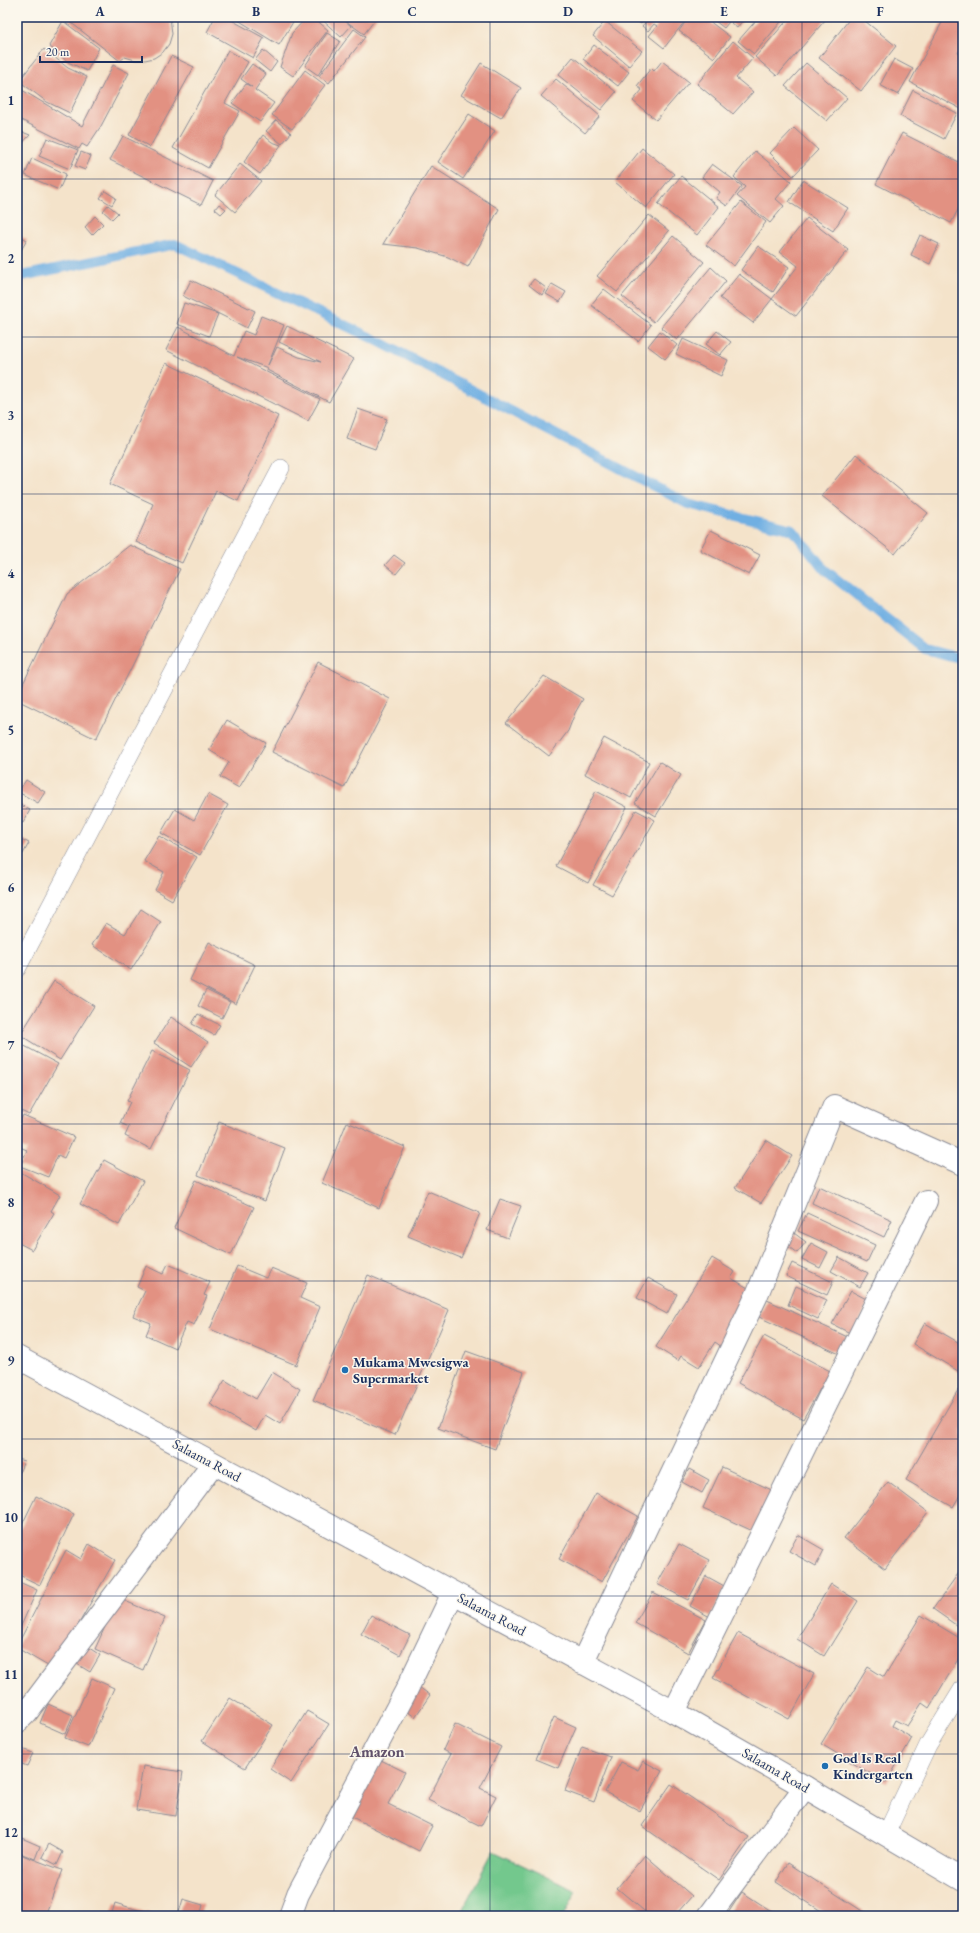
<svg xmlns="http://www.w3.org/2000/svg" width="980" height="1933" font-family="'EB Garamond',serif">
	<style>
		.green { fill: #73c88d; stroke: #477c76 }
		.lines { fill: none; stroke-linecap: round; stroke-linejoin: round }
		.stream { stroke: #6fafe2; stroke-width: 10 }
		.building { fill: #e29182 }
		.service-casing { stroke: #888994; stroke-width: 18 }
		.minor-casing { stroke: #888994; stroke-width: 24 }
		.secondary-casing { stroke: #888994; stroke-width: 24 }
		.service { stroke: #fff; stroke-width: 17 }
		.minor { stroke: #fff; stroke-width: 22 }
		.secondary { stroke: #fff; stroke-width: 22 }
		.grid { fill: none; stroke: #1b2f5e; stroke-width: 1; stroke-opacity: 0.55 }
		.poi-dot { fill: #1f6fb2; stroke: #fbf7ec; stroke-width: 1.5 }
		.labels { text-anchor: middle; stroke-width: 3; stroke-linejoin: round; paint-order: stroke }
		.poi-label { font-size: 14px; font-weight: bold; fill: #1b2f5e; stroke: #fbf7ec; text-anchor: start }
		.street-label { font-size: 14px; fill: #1b2f5e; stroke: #fbf7ec }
		.quarter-label { font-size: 16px; font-weight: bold; fill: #61516b; stroke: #fbf7ec }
		.neatline { fill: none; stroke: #1b2f5e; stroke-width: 1.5 }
		.grid-label { font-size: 13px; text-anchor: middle; font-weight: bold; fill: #1b2f5e }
	</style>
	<rect width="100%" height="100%" fill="#fbf7ec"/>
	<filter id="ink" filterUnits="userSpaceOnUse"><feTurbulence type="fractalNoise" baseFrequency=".025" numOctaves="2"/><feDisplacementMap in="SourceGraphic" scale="8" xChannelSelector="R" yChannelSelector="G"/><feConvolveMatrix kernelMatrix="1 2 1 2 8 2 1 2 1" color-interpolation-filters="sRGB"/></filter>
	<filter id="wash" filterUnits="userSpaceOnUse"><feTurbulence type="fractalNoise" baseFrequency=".012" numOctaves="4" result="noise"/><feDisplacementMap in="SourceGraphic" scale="16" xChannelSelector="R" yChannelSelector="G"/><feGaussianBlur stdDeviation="0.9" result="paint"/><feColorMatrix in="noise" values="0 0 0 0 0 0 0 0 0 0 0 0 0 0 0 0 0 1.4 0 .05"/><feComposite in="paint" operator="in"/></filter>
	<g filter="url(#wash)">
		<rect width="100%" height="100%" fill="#f4e3ca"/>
		<path class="green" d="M 493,1851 L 577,1891 L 564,1916 L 459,1916 Z"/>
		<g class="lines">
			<path class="stream" d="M 17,277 L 175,244 L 380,342 L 688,504 L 793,530 L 825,570 L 925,649 L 963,659"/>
		</g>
		<g id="blocks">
			<path class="building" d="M 73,17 L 170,17 L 172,34 L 169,44 L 163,52 L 154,58 L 145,60 L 135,60 L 125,57 L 120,61 L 69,21 Z
				M 215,17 L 226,17 L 264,38 L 253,58 L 207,32 Z
				M 233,17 L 296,17 L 279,45 Z
				M 307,17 L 313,17 L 328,30 L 293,76 L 280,67 L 292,33 Z
				M 319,17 L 377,17 L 364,34 L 343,19 L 351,26 L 341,37 Z
				M 631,17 L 647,17 L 641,24 Z
				M 650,17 L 688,17 L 664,48 L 649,36 L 657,26 L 654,24 L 648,31 L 642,26 Z
				M 689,17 L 704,17 L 730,37 L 714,58 L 679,31 Z
				M 710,17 L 733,17 L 724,28 Z
				M 736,17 L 745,17 L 737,28 L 731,23 Z
				M 759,17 L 785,17 L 754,54 L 738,41 Z
				M 790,17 L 823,17 L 826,19 L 777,76 L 755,57 Z
				M 851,17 L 860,17 L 896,46 L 861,91 L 819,58 Z
				M 945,17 L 963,17 L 963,44 L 958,53 L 963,56 L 963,110 L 910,82 Z
				M 63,21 L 99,48 L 87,71 L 68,62 L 49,46 Z
				M 605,21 L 642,51 L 629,66 L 593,36 Z
				M 354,29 L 365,37 L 329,83 L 319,76 Z
				M 327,33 L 340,41 L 318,75 L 305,66 Z
				M 733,41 L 753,58 L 736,78 L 753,92 L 733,114 L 697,84 Z
				M 594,45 L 629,72 L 618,86 L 583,59 Z
				M 44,49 L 68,68 L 87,77 L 70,113 L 47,102 L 19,81 Z
				M 228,50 L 248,62 L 225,103 L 240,111 L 208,168 L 173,148 Z
				M 263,50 L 277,62 L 270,72 L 255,60 Z
				M 171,56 L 194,67 L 150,147 L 129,135 Z
				M 573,57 L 616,92 L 601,110 L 558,75 Z
				M 894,59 L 913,69 L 898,95 L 880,85 Z
				M 662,61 L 689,82 L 656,120 L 633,101 L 642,90 L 637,86 L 651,68 L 654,71 Z
				M 481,63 L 521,88 L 501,118 L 461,95 Z
				M 806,63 L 847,98 L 827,121 L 785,86 Z
				M 252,64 L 266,74 L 255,90 L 274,103 L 260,122 L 232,103 L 246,84 L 252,87 L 241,79 Z
				M 113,65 L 129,73 L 101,126 L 87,147 L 82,144 L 79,149 L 17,118 L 17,87 L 82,126 Z
				M 305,70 L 325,85 L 292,129 L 272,115 Z
				M 556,79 L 600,116 L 585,133 L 541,96 Z
				M 913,90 L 957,113 L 944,139 L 900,116 Z
				M 469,114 L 495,131 L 463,179 L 438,162 Z
				M 276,120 L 291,133 L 282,144 L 266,131 Z
				M 794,128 L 818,150 L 793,176 L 770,153 Z
				M 17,130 L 30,135 L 17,149 Z
				M 902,133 L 963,164 L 963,200 L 951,223 L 876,184 Z
				M 263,135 L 272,142 L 281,145 L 260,174 L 244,162 Z
				M 123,136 L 213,181 L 201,205 L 110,160 Z
				M 47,138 L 78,150 L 70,169 L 39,156 Z
				M 642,148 L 674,174 L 646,208 L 615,182 Z
				M 755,151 L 791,181 L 776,199 L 784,206 L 770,223 L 737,196 L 745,187 L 734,177 Z
				M 81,152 L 91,156 L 85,170 L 75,166 Z
				M 32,158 L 66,174 L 59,190 L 25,175 Z
				M 240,164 L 261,181 L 235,212 L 215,195 Z
				M 712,164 L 742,186 L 727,206 L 716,198 L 720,192 L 702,177 Z
				M 431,166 L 499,209 L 468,267 L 448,257 L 418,248 L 383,244 Z
				M 681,176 L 719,207 L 697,235 L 658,204 Z
				M 803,180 L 848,208 L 833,231 L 789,202 Z
				M 105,191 L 116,198 L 112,205 L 100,198 Z
				M 741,202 L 766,222 L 734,266 L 706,245 Z
				M 219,204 L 226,209 L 221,214 L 215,209 Z
				M 108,205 L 118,213 L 112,219 L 103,211 Z
				M 649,215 L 669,231 L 617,292 L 597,276 Z
				M 95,216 L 103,224 L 92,235 L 85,227 Z
				M 807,218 L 848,250 L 796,316 L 772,299 L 753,323 L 720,298 L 739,274 L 772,299 L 798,266 L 780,252 Z
				M 17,234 L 27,240 L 17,257 Z
				M 920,235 L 939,244 L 930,264 L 911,255 Z
				M 673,236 L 704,262 L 654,322 L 622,296 Z
				M 758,246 L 789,267 L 773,292 L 741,270 Z
				M 711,267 L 726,281 L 677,340 L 661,327 Z
				M 534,279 L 546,288 L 542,295 L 529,285 Z
				M 191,280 L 255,311 L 247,328 L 183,296 Z
				M 552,284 L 566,292 L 560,302 L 546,294 Z
				M 604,289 L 651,325 L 638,341 L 591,305 Z
				M 184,303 L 218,314 L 209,336 L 177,324 Z
				M 261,316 L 284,325 L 268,365 L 277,347 L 299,357 L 321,362 L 279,342 L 287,326 L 354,359 L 329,402 L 267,370 L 268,368 L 237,357 L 320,399 L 308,421 L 166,350 L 178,327 L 234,356 L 244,331 L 254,335 Z
				M 660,331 L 677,345 L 665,359 L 648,346 Z
				M 717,331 L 731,342 L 720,355 L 706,344 Z
				M 683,339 L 728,360 L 721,376 L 676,354 Z
				M 166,363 L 278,416 L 238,501 L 216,491 L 182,563 L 136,542 L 153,504 L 110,484 Z
				M 358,409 L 387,419 L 375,449 L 347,439 Z
				M 856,454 L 928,513 L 895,554 L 822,496 Z
				M 711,530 L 760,555 L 749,575 L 700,550 Z
				M 130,545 L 180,569 L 96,739 L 17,700 L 17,696 L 67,594 Z
				M 394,555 L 405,563 L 396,574 L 385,565 Z
				M 318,662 L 390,699 L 344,788 L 272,752 Z
				M 544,676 L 583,699 L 575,713 L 568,731 L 549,756 L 506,723 Z
				M 227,720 L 266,743 L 239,788 L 220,777 L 229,762 L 209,750 Z
				M 604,738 L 649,762 L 631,798 L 585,774 Z
				M 660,762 L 681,775 L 656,816 L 635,803 Z
				M 26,780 L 45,792 L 38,803 L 18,792 Z
				M 596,791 L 627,807 L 588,883 L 556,866 Z
				M 208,794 L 228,805 L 200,855 L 161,833 L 175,809 L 194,820 Z
				M 17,803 L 30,810 L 23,823 L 17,820 Z
				M 636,810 L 655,820 L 612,895 L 593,885 Z
				M 159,836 L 197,857 L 172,900 L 155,890 L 164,872 L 144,861 Z
				M 17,837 L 29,843 L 23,854 L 17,852 Z
				M 141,909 L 161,922 L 131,970 L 92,945 L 106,923 L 125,934 Z
				M 209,942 L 255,965 L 236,1004 L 190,980 Z
				M 54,981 L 94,1006 L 60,1060 L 20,1035 Z
				M 206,990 L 230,1002 L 222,1018 L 198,1006 Z
				M 198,1014 L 220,1025 L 214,1035 L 192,1024 Z
				M 171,1017 L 208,1042 L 191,1067 L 154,1043 Z
				M 17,1042 L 58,1064 L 29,1115 L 17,1109 Z
				M 152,1051 L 190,1070 L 151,1149 L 125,1136 L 129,1127 L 120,1123 L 130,1102 L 127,1101 Z
				M 23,1115 L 74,1137 L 64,1158 L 58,1155 L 48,1177 L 20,1166 L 27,1150 L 17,1146 L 17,1128 Z
				M 219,1122 L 285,1148 L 265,1201 L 198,1175 Z
				M 347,1122 L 405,1147 L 379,1208 L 322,1183 Z
				M 766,1140 L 792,1156 L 761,1203 L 735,1188 Z
				M 104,1160 L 143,1181 L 119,1225 L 80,1204 Z
				M 17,1170 L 60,1195 L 51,1211 L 54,1213 L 32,1250 L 17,1242 Z
				M 196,1180 L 254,1207 L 231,1255 L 174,1228 Z
				M 819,1186 L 892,1220 L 884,1237 L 812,1203 Z
				M 428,1191 L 480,1213 L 461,1258 L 408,1236 Z
				M 500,1199 L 521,1206 L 508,1238 L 487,1230 Z
				M 807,1213 L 875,1245 L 867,1262 L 798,1231 Z
				M 794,1233 L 806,1242 L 797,1253 L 786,1245 Z
				M 811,1243 L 828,1252 L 820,1268 L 802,1259 Z
				M 839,1257 L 868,1273 L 860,1287 L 831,1271 Z
				M 712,1258 L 735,1272 L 731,1278 L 748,1288 L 743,1296 L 751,1301 L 722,1347 L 715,1342 L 699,1367 L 681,1356 L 678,1361 L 656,1347 Z
				M 792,1263 L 833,1282 L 827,1295 L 786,1276 Z
				M 168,1264 L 210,1282 L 204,1295 L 207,1296 L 194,1325 L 187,1322 L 175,1348 L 146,1335 L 151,1323 L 133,1316 L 145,1291 L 137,1287 L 146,1266 L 163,1274 Z
				M 237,1266 L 266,1278 L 271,1268 L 307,1283 L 300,1298 L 320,1307 L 296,1365 L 210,1329 Z
				M 368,1275 L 449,1310 L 395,1435 L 313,1400 Z
				M 648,1278 L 677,1294 L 667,1314 L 637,1298 Z
				M 796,1286 L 827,1300 L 818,1319 L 788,1305 Z
				M 851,1291 L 870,1301 L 852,1334 L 832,1324 Z
				M 767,1300 L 854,1340 L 846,1357 L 759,1317 Z
				M 925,1323 L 963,1345 L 963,1374 L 913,1344 Z
				M 764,1336 L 830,1371 L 803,1419 L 738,1383 Z
				M 466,1351 L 524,1372 L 495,1449 L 438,1428 Z
				M 272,1372 L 300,1389 L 280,1424 L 265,1415 L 256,1431 L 210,1404 L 225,1380 L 256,1399 Z
				M 958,1390 L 963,1392 L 963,1490 L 953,1507 L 906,1480 Z
				M 17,1459 L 24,1461 L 17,1478 Z
				M 722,1467 L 776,1492 L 757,1533 L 703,1508 Z
				M 689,1469 L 709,1480 L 702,1493 L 682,1482 Z
				M 888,1482 L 928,1512 L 885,1569 L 844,1538 Z
				M 596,1493 L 638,1516 L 602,1582 L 559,1559 Z
				M 36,1496 L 74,1514 L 40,1585 L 17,1574 L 17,1535 Z
				M 798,1535 L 824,1550 L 816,1566 L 789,1551 Z
				M 89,1544 L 115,1560 L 53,1669 L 17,1648 L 17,1646 L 66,1550 L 81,1559 Z
				M 679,1544 L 710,1560 L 688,1600 L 657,1584 Z
				M 963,1567 L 963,1630 L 933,1609 Z
				M 706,1576 L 726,1587 L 710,1617 L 690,1606 Z
				M 17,1581 L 37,1590 L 17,1635 Z
				M 831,1584 L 858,1601 L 824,1656 L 797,1639 Z
				M 653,1592 L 706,1620 L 688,1653 L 635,1623 Z
				M 118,1598 L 165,1618 L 143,1670 L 95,1649 Z
				M 371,1615 L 410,1635 L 400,1655 L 361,1634 Z
				M 921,1615 L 963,1640 L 963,1651 L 929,1708 L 922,1703 L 907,1726 L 895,1720 L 892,1726 L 912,1738 L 886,1783 L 821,1744 L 868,1667 L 884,1677 Z
				M 738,1633 L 814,1674 L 789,1719 L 713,1678 Z
				M 83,1644 L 100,1655 L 90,1672 L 72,1661 Z
				M 92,1678 L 114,1688 L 88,1747 L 65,1738 Z
				M 416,1685 L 430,1695 L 415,1717 L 401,1707 Z
				M 230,1698 L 273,1725 L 245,1768 L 202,1741 Z
				M 48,1704 L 73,1715 L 65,1734 L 40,1723 Z
				M 307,1711 L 329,1724 L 291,1783 L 270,1769 Z
				M 554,1717 L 576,1727 L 558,1768 L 536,1759 Z
				M 455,1724 L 501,1747 L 480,1788 L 496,1796 L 481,1826 L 428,1800 L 451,1754 L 443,1750 Z
				M 582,1747 L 611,1757 L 594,1802 L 565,1791 Z
				M 19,1748 L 33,1753 L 27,1766 L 17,1762 Z
				M 381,1760 L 405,1772 L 388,1804 L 432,1826 L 419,1851 L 352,1817 Z
				M 643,1761 L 662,1771 L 640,1811 L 605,1792 L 621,1762 L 638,1770 Z
				M 143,1766 L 183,1772 L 176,1816 L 136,1810 Z
				M 671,1784 L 749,1837 L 719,1880 L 642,1826 Z
				M 17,1836 L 40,1846 L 35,1859 L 17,1852 Z
				M 49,1844 L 63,1852 L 57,1865 L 42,1857 Z
				M 17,1853 L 62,1870 L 45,1916 L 22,1916 L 17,1914 Z
				M 645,1855 L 692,1896 L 677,1913 L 681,1916 L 650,1916 L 617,1888 Z
				M 788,1863 L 870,1916 L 829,1916 L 776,1882 Z
				M 742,1892 L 779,1916 L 726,1916 Z
				M 183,1899 L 203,1905 L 200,1916 L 178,1916 Z
				M 115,1903 L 158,1916 L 111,1916 Z"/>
		</g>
	</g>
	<g filter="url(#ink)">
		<use href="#blocks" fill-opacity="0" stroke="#888994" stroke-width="1"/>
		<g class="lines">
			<g class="service-casing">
				<path id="service" d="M 17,969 L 281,468
					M 886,1834 L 928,1745 L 963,1688"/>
			</g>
			<g class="minor-casing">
				<path id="minor" d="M 582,1663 L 756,1297 L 834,1106 L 963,1164
					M 674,1712 L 926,1201
					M 17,1722 L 27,1712 L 213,1464
					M 290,1916 L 298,1894 L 406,1691 L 453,1593
					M 709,1916 L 805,1787"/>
			</g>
			<g class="secondary-casing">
				<path id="secondary" d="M 17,1357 L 674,1712 L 805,1787 L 963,1880"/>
			</g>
			<use href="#service" class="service"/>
			<use href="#minor" class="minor"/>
			<use href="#secondary" class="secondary"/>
		</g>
	</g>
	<path class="grid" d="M 178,17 L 178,1916M 334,17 L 334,1916M 490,17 L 490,1916M 646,17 L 646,1916M 802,17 L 802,1916M 17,179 L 963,179M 17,337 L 963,337M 17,494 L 963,494M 17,652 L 963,652M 17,809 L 963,809M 17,966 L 963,966M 17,1124 L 963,1124M 17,1281 L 963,1281M 17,1439 L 963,1439M 17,1596 L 963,1596M 17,1754 L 963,1754"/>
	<g class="poi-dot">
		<circle cx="345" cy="1370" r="4"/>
		<circle cx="825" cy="1766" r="4"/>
	</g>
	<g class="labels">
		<g class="poi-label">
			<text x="353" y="1367">Mukama Mwesigwa<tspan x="353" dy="16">Supermarket</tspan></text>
			<text x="833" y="1763">God Is Real<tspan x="833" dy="16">Kindergarten</tspan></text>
		</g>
		<g class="street-label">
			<text transform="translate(207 1460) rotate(28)" y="5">Salaama Road</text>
			<text transform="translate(492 1614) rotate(28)" y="5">Salaama Road</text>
			<text transform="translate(776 1770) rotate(30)" y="5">Salaama Road</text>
		</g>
		<g class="quarter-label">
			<text x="377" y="1757">Amazon</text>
		</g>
	</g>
	<rect width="980" height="1933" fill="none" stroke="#fbf7ec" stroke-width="44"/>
	<path d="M40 56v6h102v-6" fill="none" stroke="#1b2f5e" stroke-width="2"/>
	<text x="46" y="56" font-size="12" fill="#1b2f5e" stroke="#fbf7ec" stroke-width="3" paint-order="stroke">20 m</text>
	<rect x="22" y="22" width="936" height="1889" class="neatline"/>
	<g class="grid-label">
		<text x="100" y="16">A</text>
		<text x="256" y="16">B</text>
		<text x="412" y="16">C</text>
		<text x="568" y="16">D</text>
		<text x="724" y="16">E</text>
		<text x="880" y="16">F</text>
		<text x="11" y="105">1</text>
		<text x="11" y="263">2</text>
		<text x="11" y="420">3</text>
		<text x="11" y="578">4</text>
		<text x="11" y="735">5</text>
		<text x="11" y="892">6</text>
		<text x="11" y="1050">7</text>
		<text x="11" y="1207">8</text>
		<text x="11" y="1365">9</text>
		<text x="11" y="1522">10</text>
		<text x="11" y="1679">11</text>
		<text x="11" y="1837">12</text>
	</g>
</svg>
